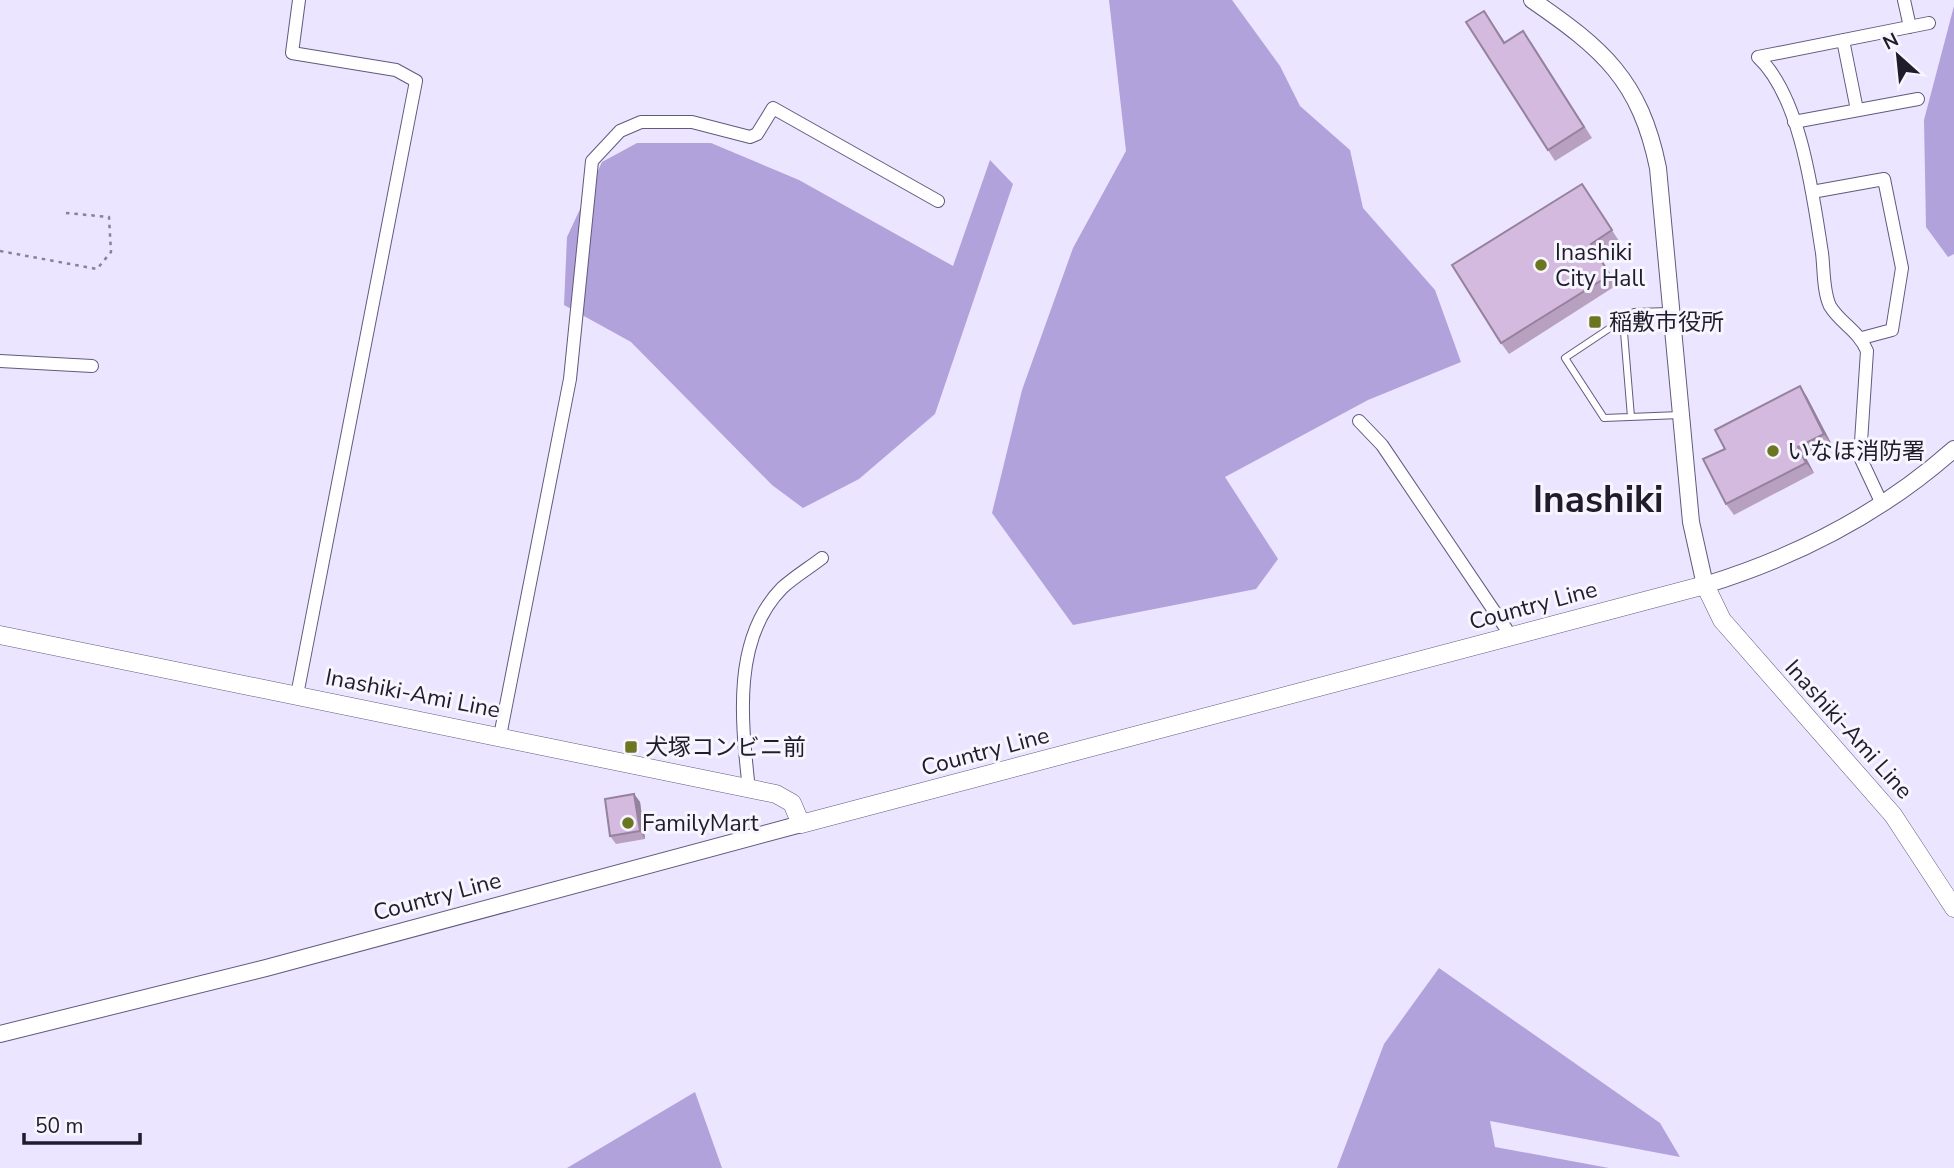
<svg xmlns="http://www.w3.org/2000/svg" width="1954" height="1168" font-family="'Nunito Sans','Noto Sans JP',sans-serif">
	<style>
		.forest { fill: #b1a2db }
		.lines { fill: none; stroke-linecap: round; stroke-linejoin: round }
		.service-casing { stroke: #62597d; stroke-width: 8 }
		.minor-casing { stroke: #62597d; stroke-width: 14 }
		.tertiary-casing { stroke: #62597d; stroke-width: 18 }
		.secondary-casing { stroke: #62597d; stroke-width: 19 }
		.path { stroke: #878297; stroke-width: 2.5; stroke-dasharray: 3.5 5; stroke-linecap: butt }
		.service { stroke: #fff; stroke-width: 6 }
		.minor { stroke: #fff; stroke-width: 12 }
		.tertiary { stroke: #fff; stroke-width: 16 }
		.secondary { stroke: #fff; stroke-width: 18 }
		.wall { fill: #b7a0c0 }
		.shaded-wall { fill: #95829c }
		.building { fill: #d5badf; stroke: #95829c; stroke-width: 2 }
		.poi-dot { fill: #6c7621; stroke: #f7f5fe; stroke-width: 2.5 }
		.labels { text-anchor: middle; stroke-width: 6; stroke-linejoin: round; paint-order: stroke }
		.poi-label { font-size: 23px; fill: #201c2b; stroke: #f7f5fe; text-anchor: start }
		.street-label { font-size: 23px; fill: #201c2b; stroke: #f7f5fe }
		.town-label { font-size: 37px; font-weight: bold; fill: #201c2b; stroke: #f7f5fe }
	</style>
	<rect width="100%" height="100%" fill="#ebe5ff"/>
	<path class="forest" d="M 1109,0 L 1232,0 L 1280,66 L 1300,106 L 1350,150 L 1363,208 L 1435,290 L 1461,362 L 1368,400 L 1225,477 L 1278,559 L 1256,589 L 1073,625 L 992,513 L 1022,390 L 1073,248 L 1126,151 Z
		M 1954,6 L 1954,254 L 1948,257 L 1926,227 L 1924,120 Z
		M 637,143 L 711,143 L 799,180 L 953,266 L 990,160 L 1013,184 L 935,414 L 859,479 L 803,508 L 772,485 L 631,342 L 564,305 L 567,237 L 602,162 Z
		M 1439,968 L 1660,1123 L 1680,1157 L 1490,1121 L 1495,1147 L 1609,1168 L 1337,1168 L 1384,1044 Z
		M 695,1092 L 722,1168 L 567,1168 Z"/>
	<g class="lines">
		<g class="service-casing">
			<path id="service" d="M 1670,311 L 1634,312 L 1565,358 L 1604,418 L 1680,415
				M 1623,320 L 1631,417"/>
		</g>
		<g class="minor-casing">
			<path id="minor" d="M 1904,0 L 1910,27
				M 1843,40 L 1857,110
				M 1758,57 C 1801,97 1813,196 1822,253 C 1824,268 1823,292 1830,306 C 1840,323 1859,331 1867,351 L 1860,457 L 1882,504
				M 1758,57 L 1929,23
				M 1794,122 L 1918,99
				M 1812,192 L 1884,179 L 1902,268 L 1892,330 L 1862,338
				M 0,361 L 92,366
				M 1359,421 L 1382,445 L 1511,636
				M 297,695 L 416,81 L 396,70 L 292,53 L 299,0
				M 500,736 L 570,379 L 592,161 L 620,131 L 641,122 L 692,122 L 750,137 L 757,134 L 773,108 L 938,201
				M 749,790 C 742,724 731,640 782,588 C 794,577 809,568 822,558"/>
		</g>
		<g class="tertiary-casing">
			<path id="tertiary" d="M 1532,0 C 1603,49 1640,80 1658,168 L 1691,522 L 1705,585 C 1796,557 1883,512 1954,449
				M 0,1034 L 266,968 L 801,824"/>
		</g>
		<g class="secondary-casing">
			<path id="secondary" d="M 0,635 L 776,794 L 792,803 L 801,824 L 1705,585 L 1722,620 L 1893,815 L 1954,908"/>
		</g>
		<path class="path" d="M 0,251 L 97,269 L 111,252 L 109,217 L 66,213"/>
		<use href="#service" class="service"/>
		<use href="#minor" class="minor"/>
		<use href="#tertiary" class="tertiary"/>
		<use href="#secondary" class="secondary"/>
	</g>
	<path class="wall" d="M 1484,11 L 1505,42 L 1531,42 L 1592,138 L 1555,161 L 1548,150 Z
		M 1582,184 L 1619,241 L 1598,255 L 1617,285 L 1509,354 L 1501,343 Z
		M 1800,386 L 1807,397 L 1832,445 L 1806,458 L 1814,473 L 1734,515 L 1726,504 L 1725,449 Z
		M 634,794 L 640,802 L 645,839 L 616,844 L 610,836 Z"/>
	<path class="shaded-wall" d="M 1800,386 L 1807,397 L 1832,445 L 1824,434 Z
		M 1798,447 L 1806,458 L 1814,473 L 1806,463 Z
		M 634,794 L 640,802 L 645,839 L 640,831 Z"/>
	<path class="building" d="M 1484,11 L 1504,43 L 1523,31 L 1584,127 L 1548,150 L 1466,22 Z
		M 1582,184 L 1612,230 L 1591,244 L 1610,275 L 1501,343 L 1452,265 Z
		M 1800,386 L 1824,434 L 1798,447 L 1806,463 L 1726,504 L 1703,459 L 1725,449 L 1715,430 Z
		M 634,794 L 640,831 L 610,836 L 605,799 Z"/>
	<g class="poi-dot">
		<circle cx="1541" cy="265" r="7"/>
		<rect x="1588" y="315" width="14" height="14" rx="3.5"/>
		<circle cx="1773" cy="451" r="7"/>
		<rect x="624" y="740" width="14" height="14" rx="3.5"/>
		<circle cx="628" cy="823" r="7"/>
	</g>
	<g class="labels">
		<g class="poi-label">
			<text x="1555" y="260">Inashiki<tspan x="1555" dy="26">City Hall</tspan></text>
			<text x="1609" y="330">稲敷市役所</text>
			<text x="1787" y="459">いなほ消防署</text>
			<text x="645" y="755">犬塚コンビニ前</text>
			<text x="642" y="831">FamilyMart</text>
		</g>
		<g class="street-label">
			<text transform="translate(1533 605) rotate(-15)" y="8">Country Line</text>
			<text transform="translate(413 693) rotate(11)" y="8">Inashiki-Ami Line</text>
			<text transform="translate(1849 729) rotate(48)" y="8">Inashiki-Ami Line</text>
			<text transform="translate(985 751) rotate(-15)" y="8">Country Line</text>
			<text transform="translate(437 896) rotate(-15)" y="8">Country Line</text>
		</g>
		<g class="town-label">
			<text x="1598" y="512">Inashiki</text>
		</g>
	</g>
	<g transform="translate(1898 56) rotate(333)" stroke="#f7f5fe" stroke-width="5" paint-order="stroke">
	<path d="M0-5L12 26L0 18L-12 26Z" fill="#201c2b"/>
	<text y="-10" font-size="19" font-weight="bold" text-anchor="middle" fill="#201c2b">N</text>
	</g>
	<path d="M24 1133v10h116v-10" fill="none" stroke="#201c2b" stroke-width="3.5"/>
	<text x="35" y="1133" font-size="21" fill="#201c2b" stroke="#f7f5fe" stroke-width="5" paint-order="stroke">50 m</text>
</svg>
